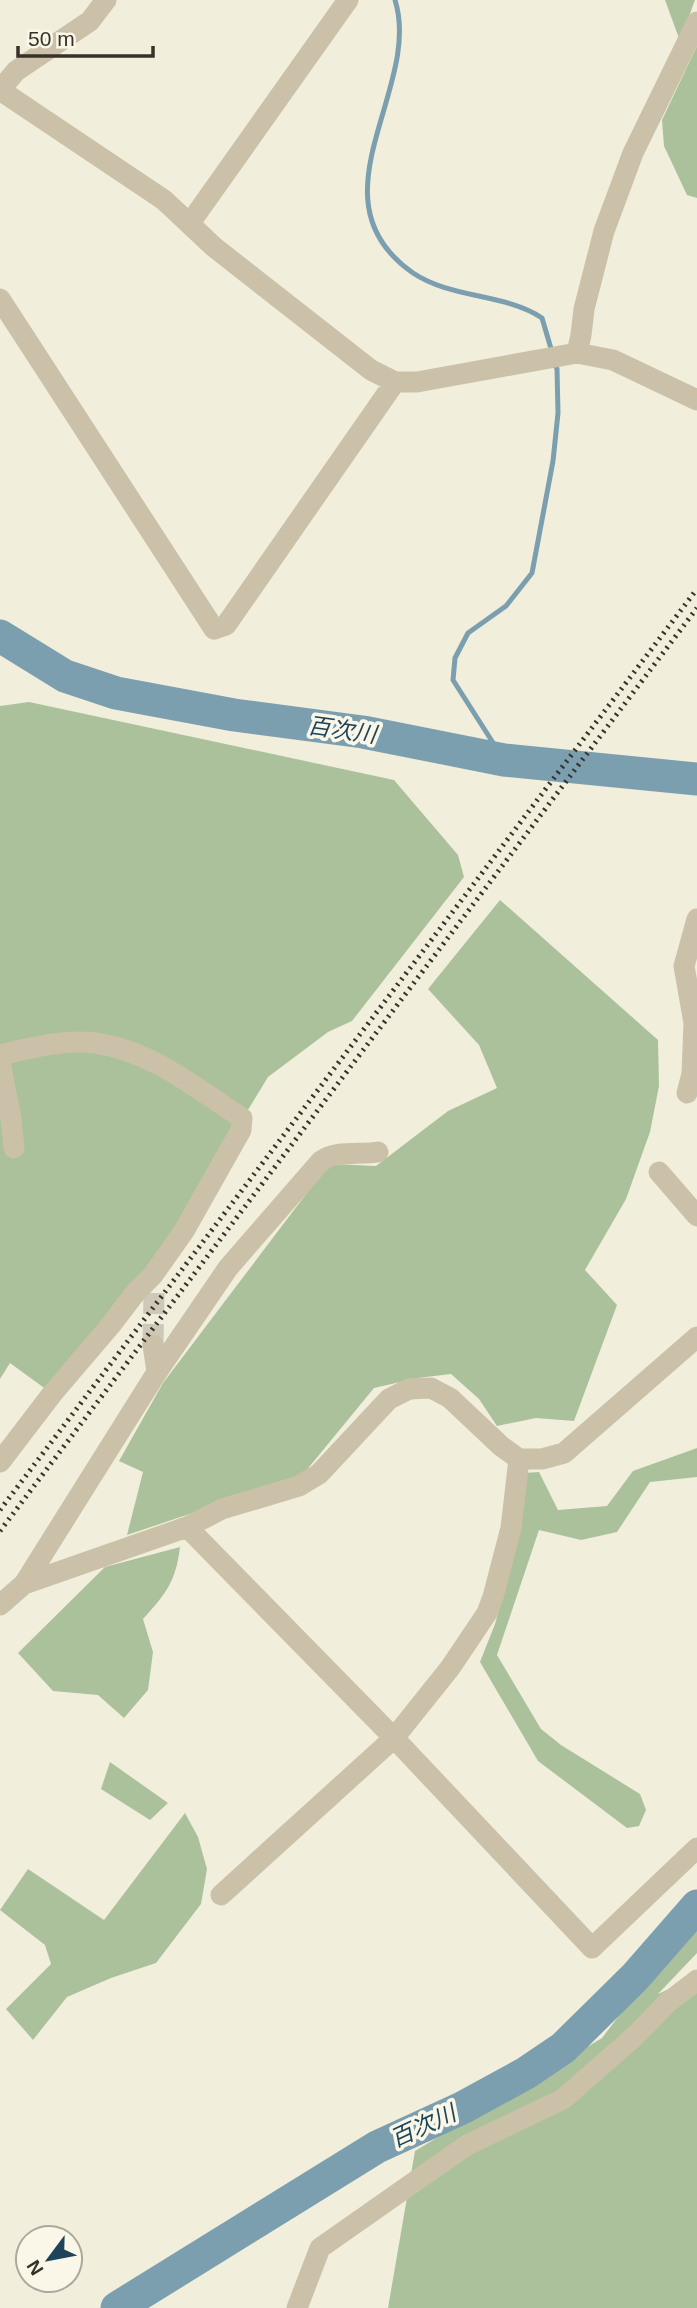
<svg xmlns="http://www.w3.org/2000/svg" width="697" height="2308" font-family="Arial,'Noto Sans JP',sans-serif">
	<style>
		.green { fill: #abc19c }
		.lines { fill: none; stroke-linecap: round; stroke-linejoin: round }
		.stream { stroke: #7b9faf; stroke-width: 5 }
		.river { stroke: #7b9faf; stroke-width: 33 }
		.minor-tunnel { stroke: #cdc8b8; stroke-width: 21; stroke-dasharray: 21 10; stroke-linecap: butt }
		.minor { stroke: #cac1a8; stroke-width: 21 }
		.rail { stroke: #373128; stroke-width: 5; stroke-dasharray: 2 5; stroke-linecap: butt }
		.labels { text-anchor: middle; stroke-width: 7; stroke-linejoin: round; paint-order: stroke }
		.water-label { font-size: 23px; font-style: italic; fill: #1e4459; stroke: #faf7e9 }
	</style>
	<rect width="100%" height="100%" fill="#f2eedc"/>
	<path class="green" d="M 665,0 L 695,0 L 680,41 Z
		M 697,46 L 697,198 L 687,195 L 664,146 L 662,120 Z
		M 29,702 L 394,780 L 458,855 L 464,877 L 352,1021 L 328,1032 L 268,1077 L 155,1262 L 47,1390 L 10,1363 L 0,1379 L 0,706 Z
		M 500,900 L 658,1040 L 659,1086 L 650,1132 L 626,1199 L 585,1270 L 617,1305 L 574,1421 L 536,1418 L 497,1426 L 479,1399 L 451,1374 L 418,1378 L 374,1388 L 305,1472 L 294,1479 L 127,1535 L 143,1472 L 119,1461 L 163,1383 L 319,1177 L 333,1164 L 376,1166 L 448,1111 L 497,1088 L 479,1045 L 428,989 Z
		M 697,1448 L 697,1477 L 650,1482 L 617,1532 L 581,1540 L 539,1530 L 497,1655 L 541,1729 L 561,1745 L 640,1794 L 646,1810 L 639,1826 L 627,1828 L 538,1761 L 480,1662 L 495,1624 L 518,1540 L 524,1473 L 539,1472 L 558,1510 L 607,1506 L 633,1471 Z
		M 180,1547 C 176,1581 166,1594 143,1619 L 153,1652 L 148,1690 L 124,1718 L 98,1695 L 53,1691 L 18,1653 L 105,1567 Z
		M 110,1762 L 168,1803 L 150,1820 L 101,1789 Z
		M 185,1813 L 198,1837 L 207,1869 L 201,1904 L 156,1963 L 111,1978 L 67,1997 L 33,2040 L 6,2009 L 51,1964 L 45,1945 L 0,1910 L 28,1869 L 104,1920 Z
		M 697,1920 L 697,1953 L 658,1994 L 697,1977 L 697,2308 L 388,2308 L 415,2151 L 602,2038 L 673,1945 Z"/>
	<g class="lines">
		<path class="stream" d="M 395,0 C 423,89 307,199 413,273 C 452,299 504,293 542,318 L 552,352
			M 504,760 L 453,680 L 455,658 L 468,633 L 506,606 L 532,573 L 553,461 L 558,413 L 557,369 L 554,361"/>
		<path class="river" d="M 0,636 L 65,676 L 116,693 L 234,715 L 363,732 L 504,760 L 697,779
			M 117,2308 L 377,2147 L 462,2108 L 526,2073 L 563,2048 L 635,1977 L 697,1906"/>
		<path class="minor-tunnel" d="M 153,1345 L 154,1293"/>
		<path class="minor" d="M 0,90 L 164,200 L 214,247 L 371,370 L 395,382 L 417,382 L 577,353 L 613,360 L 697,400
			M 0,90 L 16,71 L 90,21 L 106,0
			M 190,223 L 348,0
			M 0,299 L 214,629 L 226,625 L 395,382
			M 577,353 L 581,335 L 584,309 L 604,231 L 633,153 L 697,22
			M 0,1055 C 31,1048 63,1039 95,1043 C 150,1050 197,1089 242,1118 L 241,1130 L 184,1231 L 153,1275 L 136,1292 L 110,1326 L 52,1394 L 0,1462
			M 0,1062 L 11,1119 L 14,1148
			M 687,1093 L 692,1074 L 694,1023 L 684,966 L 697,919
			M 659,1172 L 697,1216
			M 157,1372 L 228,1268 L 321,1161 C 337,1150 359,1155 378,1152
			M 187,1527 L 394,1738 L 592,1948 L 697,1848
			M 24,1584 L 157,1372 L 153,1345
			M 0,1605 L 24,1584 L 187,1527 L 222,1509 L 299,1486 L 319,1474 L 389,1399 L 409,1389 L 431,1388 L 450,1398 L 501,1446 L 519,1459 L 542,1459 L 564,1453 L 697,1337
			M 221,1895 L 394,1738 L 450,1668 L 487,1613 L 493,1597 L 511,1528 L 519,1459
			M 297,2308 L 320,2248 L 467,2145 L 563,2099 L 636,2035 L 667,2003 L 697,1980"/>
		<path class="rail" d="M 0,1510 L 697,589
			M 0,1531 L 697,608"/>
	</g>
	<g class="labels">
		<g class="water-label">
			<text transform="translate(342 730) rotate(8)" y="8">百次川</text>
			<text transform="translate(423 2126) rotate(-25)" y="8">百次川</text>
		</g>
	</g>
	<g transform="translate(49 2259) rotate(238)"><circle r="33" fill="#faf7e9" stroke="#aca89c" stroke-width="2"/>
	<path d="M0-5L12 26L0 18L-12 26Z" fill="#1e4459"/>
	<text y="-10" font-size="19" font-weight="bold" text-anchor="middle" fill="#373128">N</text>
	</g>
	<path d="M18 46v10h135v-10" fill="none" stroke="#373128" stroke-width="3.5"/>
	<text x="28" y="46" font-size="21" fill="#373128" stroke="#faf7e9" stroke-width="5" paint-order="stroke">50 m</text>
</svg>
